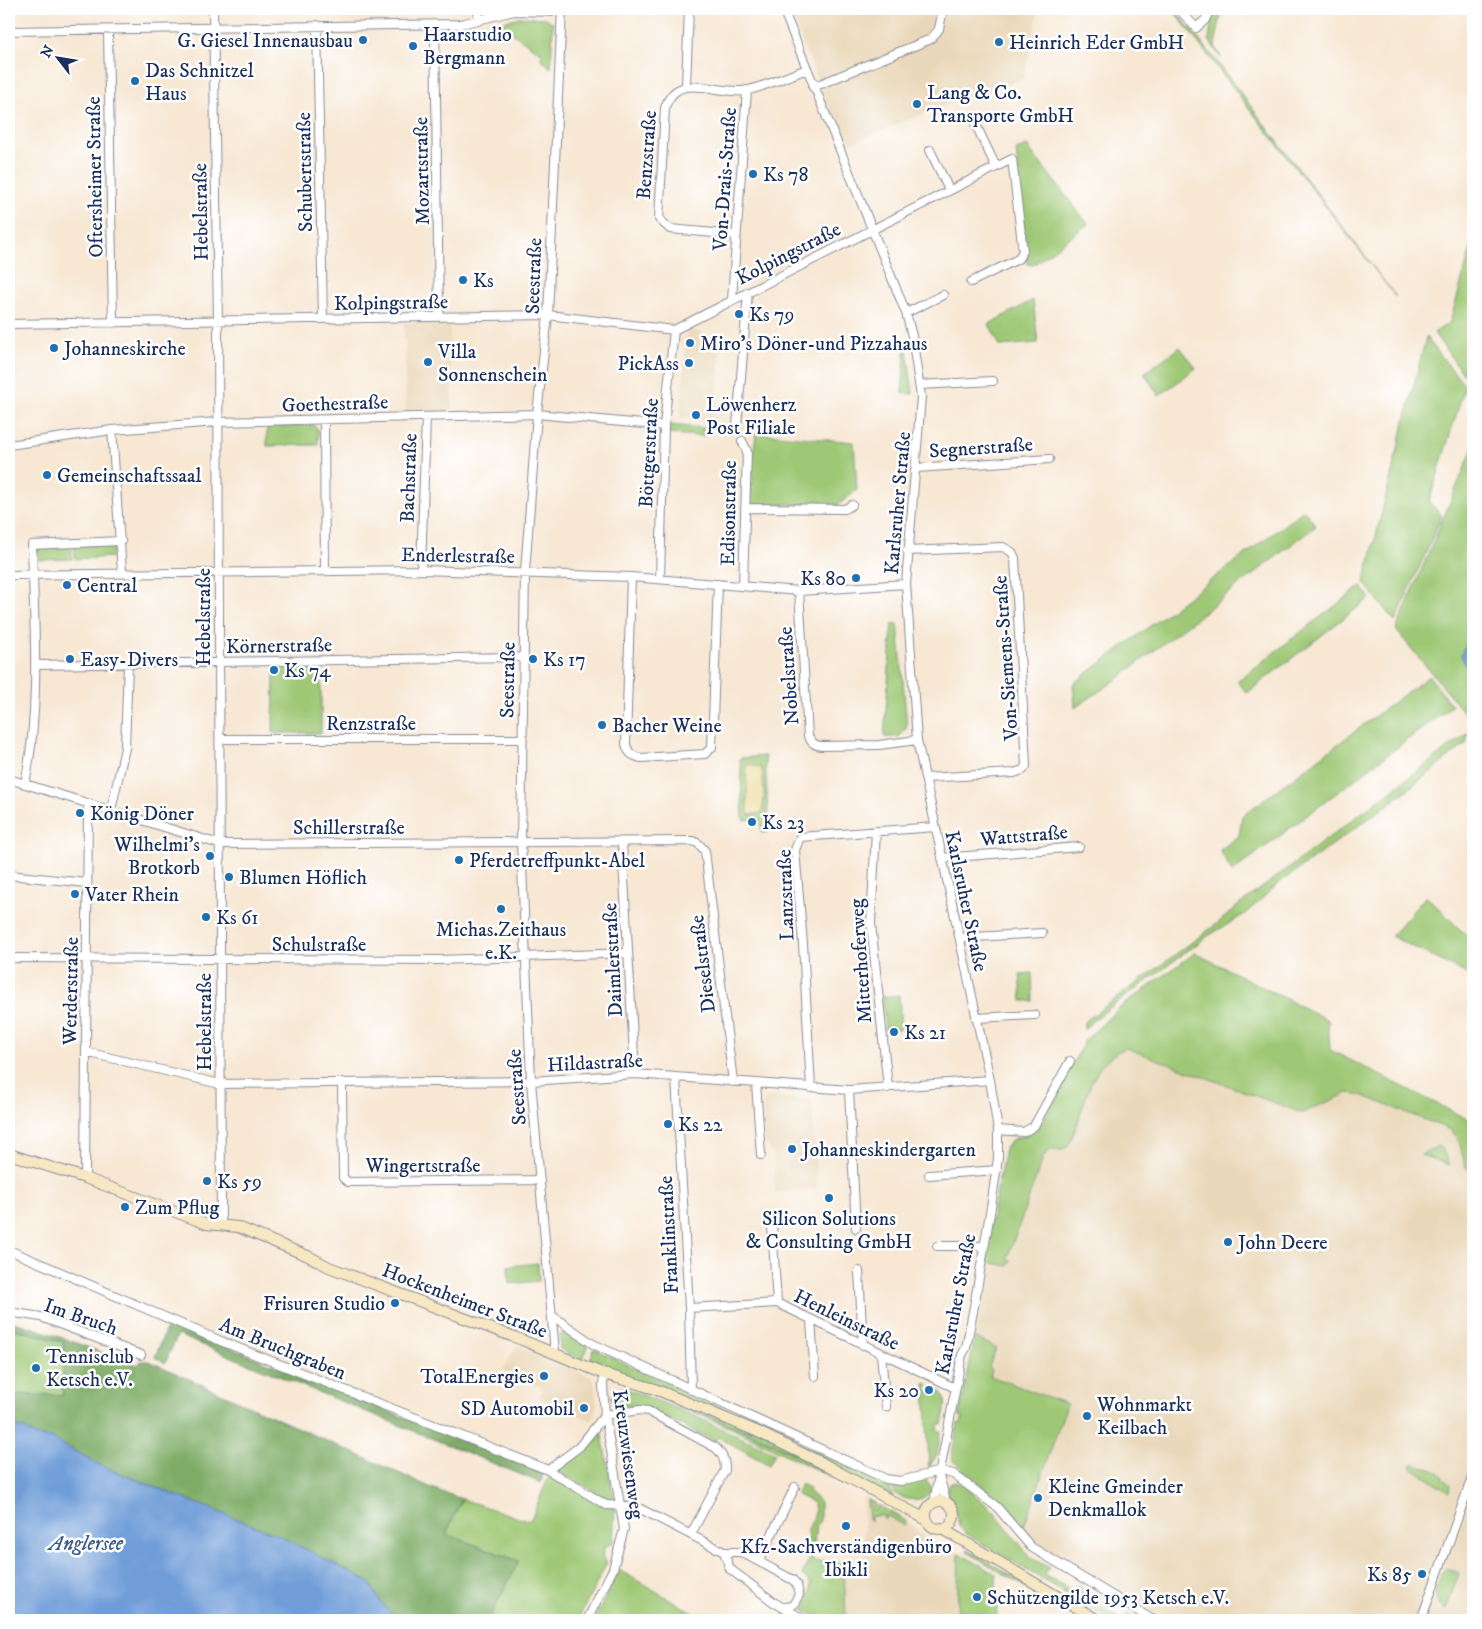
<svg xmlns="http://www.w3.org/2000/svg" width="1482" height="1629" font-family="'IM FELL DW Pica',serif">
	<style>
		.built { fill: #ead8ba }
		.green { fill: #9ec874; stroke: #5c7c69 }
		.forest { fill: #7eac66; stroke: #4c6e62 }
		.sand { fill: #eeda9e; stroke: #84847e }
		.water { fill: #6f9dd8; stroke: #45669b }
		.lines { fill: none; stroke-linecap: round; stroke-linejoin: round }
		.street-casing { stroke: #898b98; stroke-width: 10 }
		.secondary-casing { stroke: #898b98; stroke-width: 12 }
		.street { stroke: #fff; stroke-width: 8 }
		.secondary { stroke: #f7e8c3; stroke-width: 10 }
		.poi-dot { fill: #1f6fb2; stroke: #fff; stroke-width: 2 }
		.labels { text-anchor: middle; stroke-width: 5; stroke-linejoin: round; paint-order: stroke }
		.poi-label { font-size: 20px; fill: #1b2f5e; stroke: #fff; text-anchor: start }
		.street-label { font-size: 20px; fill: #1b2f5e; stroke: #fff }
		.water-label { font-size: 21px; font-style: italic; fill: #3d5b8f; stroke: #fff }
	</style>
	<rect width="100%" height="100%" fill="#fff"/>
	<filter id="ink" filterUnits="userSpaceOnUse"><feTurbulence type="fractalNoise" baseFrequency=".02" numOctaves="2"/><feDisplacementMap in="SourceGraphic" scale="10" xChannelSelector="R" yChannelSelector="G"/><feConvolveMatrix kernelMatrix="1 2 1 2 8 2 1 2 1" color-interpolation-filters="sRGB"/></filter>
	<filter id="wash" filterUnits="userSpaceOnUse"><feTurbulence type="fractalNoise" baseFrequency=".0096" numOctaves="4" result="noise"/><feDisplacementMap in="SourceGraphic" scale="20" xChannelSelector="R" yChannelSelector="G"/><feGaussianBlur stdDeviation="1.12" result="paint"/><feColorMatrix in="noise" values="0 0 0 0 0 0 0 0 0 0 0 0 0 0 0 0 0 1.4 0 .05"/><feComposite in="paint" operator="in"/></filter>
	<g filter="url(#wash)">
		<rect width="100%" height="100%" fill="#f7e7d3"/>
		<path class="built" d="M 789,9 L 1039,9 L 1024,78 L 969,100 L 967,96 L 844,146 Z
			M 450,322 L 452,411 L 406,413 L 404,323 Z
			M 687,331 L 702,332 L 701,349 L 721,351 L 715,422 L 680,418 Z
			M 1118,1009 L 1322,1072 L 1473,1136 L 1473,1620 L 1163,1620 L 1036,1544 L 1000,1499 L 953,1455 L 1009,1147 L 1042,1126 L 1083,1040 Z
			M 770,1097 L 812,1100 L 817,1189 L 775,1192 L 774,1156 L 765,1141 L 763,1103 L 764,1100 Z
			M 517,1345 L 591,1377 L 594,1381 L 597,1405 L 592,1421 L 539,1397 L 542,1388 L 503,1370 Z
			M 863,1497 L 906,1521 L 930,1541 L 959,1553 L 957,1620 L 846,1620 L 844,1563 L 845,1565 L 865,1564 Z"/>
		<path class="green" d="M 1172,9 L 1174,9 L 1215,59 L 1396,297 Z
			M 1213,9 L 1222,9 L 1215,46 L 1221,58 L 1209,40 Z
			M 519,17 L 546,18 L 553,23 L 551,68 L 540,58 L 543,54 L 501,26 L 498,30 L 490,26 Z
			M 1027,146 L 1088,224 L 1033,265 L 1027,264 L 1016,150 Z
			M 1473,241 L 1473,336 L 1470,349 L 1473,355 L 1467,359 L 1463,374 L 1434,333 L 1450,322 Z
			M 1033,300 L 1038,343 L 1000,346 L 989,324 Z
			M 1426,337 L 1465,386 L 1429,502 L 1442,516 L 1395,622 L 1364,583 Z
			M 906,341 L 913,394 L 902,393 Z
			M 1180,347 L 1196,368 L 1159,396 L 1144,373 Z
			M 313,425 L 318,429 L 318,445 L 267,446 L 267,427 Z
			M 670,425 L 704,428 L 703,436 L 669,434 Z
			M 756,433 L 854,442 L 857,490 L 838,505 L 749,504 L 750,484 L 753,484 L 753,476 L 751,476 Z
			M 1473,448 L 1473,626 L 1461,655 L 1466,666 L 1473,672 L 1473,723 L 1396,630 Z
			M 1304,510 L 1316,526 L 1116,680 L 1075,708 L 1073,684 Z
			M 115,543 L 115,557 L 75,559 L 75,546 Z
			M 72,547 L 72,559 L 38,560 L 38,548 Z
			M 1361,586 L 1370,598 L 1247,693 L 1237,681 Z
			M 898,624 L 907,727 L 899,737 L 884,737 L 892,625 Z
			M 279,666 L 321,666 L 321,733 L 273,733 L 274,673 L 279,673 Z
			M 1429,676 L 1452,706 L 1232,872 L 1220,850 L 1239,836 L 1242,816 Z
			M 1468,733 L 1466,744 L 1393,801 L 1278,884 L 1245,914 L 1208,936 L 1092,1021 L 1084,1030 L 1084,1022 L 1218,923 L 1239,905 Z
			M 765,756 L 769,832 L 762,833 L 760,819 L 743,820 L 740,758 Z
			M 1426,896 L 1473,942 L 1473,977 L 1391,936 Z
			M 1195,953 L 1328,1020 L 1330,1050 L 1473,1122 L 1473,1171 L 1466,1168 L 1458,1138 L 1451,1130 L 1358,1094 L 1348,1093 L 1302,1113 L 1126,1048 C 1085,1063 1086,1114 1067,1147 L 1062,1150 L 1051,1150 L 1044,1155 L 1007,1259 L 1011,1260 L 1007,1266 L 987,1262 L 984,1258 L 1005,1148 L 1013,1139 L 1029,1134 L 1042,1123 L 1085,1041 L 1118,1009 Z
			M 1032,973 L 1033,1001 L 1022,1001 L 1020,974 Z
			M 899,995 L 901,1029 L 885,1030 L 882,997 Z
			M 1438,1146 L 1442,1148 L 1450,1165 L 1421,1155 Z
			M 538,1263 L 539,1281 L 509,1284 L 508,1266 Z
			M 9,1328 L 63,1342 L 63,1395 L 9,1394 Z
			M 565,1330 L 588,1347 L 582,1361 L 560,1349 L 560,1336 Z
			M 975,1337 L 996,1348 L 989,1367 L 992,1370 L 990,1376 L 1067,1404 L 1023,1529 L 995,1498 L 951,1459 L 958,1423 L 961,1424 L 963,1417 L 959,1416 Z
			M 594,1349 L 889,1485 L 893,1497 L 589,1362 Z
			M 925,1383 L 929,1385 L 926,1390 L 931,1393 L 934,1387 C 951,1396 945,1409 942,1425 L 938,1425 L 937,1431 L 941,1432 L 937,1455 L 929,1467 Z
			M 619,1388 L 625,1388 L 688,1413 L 775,1453 L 769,1465 L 719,1437 L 715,1441 L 643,1407 L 615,1405 L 611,1397 Z
			M 640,1389 L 757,1435 L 827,1471 L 848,1485 L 731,1428 Z
			M 601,1430 L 614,1498 L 611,1501 L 556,1470 L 558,1466 L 576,1454 Z
			M 1413,1463 L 1439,1472 L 1450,1486 L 1449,1492 L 1411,1467 Z
			M 553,1477 L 615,1508 L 613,1542 L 604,1548 L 602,1556 L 607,1563 L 578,1620 L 488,1620 L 519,1561 L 446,1534 L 462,1499 L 528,1521 L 532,1517 L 548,1478 Z
			M 919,1479 L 926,1480 L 931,1486 L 931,1491 C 922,1503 907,1501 895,1494 L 892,1485 Z
			M 955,1482 L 964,1486 L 994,1511 L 1029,1556 L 1049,1568 L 1045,1575 L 1073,1591 L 1076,1585 L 1094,1595 L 1091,1601 L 1123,1620 L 1127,1614 L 1139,1620 L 1110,1620 L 965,1533 L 959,1527 L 956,1509 L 946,1492 L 950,1484 Z
			M 801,1484 L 809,1488 L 808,1491 L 820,1502 L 820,1521 L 816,1525 L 812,1561 L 844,1563 L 846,1620 L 823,1620 L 803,1610 L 811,1591 L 810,1582 L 802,1575 L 810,1557 L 807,1531 L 814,1517 L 815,1509 L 813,1503 L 796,1494 Z
			M 867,1499 L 876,1504 L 872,1510 L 875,1511 L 878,1505 L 906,1521 L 905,1526 L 888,1516 L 884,1520 L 884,1516 L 871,1516 L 871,1521 L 869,1520 Z
			M 967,1549 L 1087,1620 L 1080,1620 L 969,1553 Z
			M 959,1553 L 996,1574 L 997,1620 L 957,1620 Z
			M 1447,1568 L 1459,1573 L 1446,1610 L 1440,1605 L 1435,1593 L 1442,1572 Z
			M 619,1570 L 706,1620 L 594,1620 Z"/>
		<path class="forest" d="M 9,1321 C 53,1332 94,1351 138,1365 L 141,1361 L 149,1361 L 434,1489 L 462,1499 L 446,1534 L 519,1561 L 488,1620 L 397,1620 L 380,1601 L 369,1582 L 278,1535 L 106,1468 L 51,1438 L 35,1436 L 25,1429 L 15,1427 L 9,1429 L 9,1395 L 63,1395 L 64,1342 L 9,1327 Z
			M 168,1323 L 543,1473 L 541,1483 L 178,1335 L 165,1363 L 155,1357 Z"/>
		<path class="sand" d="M 751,764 L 762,769 L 764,797 L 762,813 L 748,815 L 746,766 Z"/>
		<path class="water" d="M 1473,626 L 1473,672 L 1466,666 L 1461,655 Z
			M 15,1427 L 25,1429 L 35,1436 L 51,1438 L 106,1468 L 278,1535 L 369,1582 L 380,1601 L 397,1620 L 9,1620 L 9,1429 Z"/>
	</g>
	<g filter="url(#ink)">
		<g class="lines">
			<g class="street-casing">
				<path id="street" d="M 213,9 L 218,321 L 221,1225
					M 478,9 L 478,21
					M 783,9 L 906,313 L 912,336 L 921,397 L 906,584 L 917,740 L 990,1080 L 998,1130 L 998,1158 L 991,1207 L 975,1301 L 966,1348 L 962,1355 L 934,1502
					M 1179,9 L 1196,28 L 1205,20 L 1210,9
					M 435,24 L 439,317
					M 317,25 L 323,319
					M 9,31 L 461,24 L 514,11 L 562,12
					M 108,31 L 113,323
					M 686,85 L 689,9
					M 813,87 L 931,39 L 939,29 L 943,9
					M 976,125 L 996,167
					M 930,150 L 949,190
					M 736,235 L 670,229 L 659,219 L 665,108 C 677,68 720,97 749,90 C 768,85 788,76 807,69
					M 732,299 L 747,90
					M 906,313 L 943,295
					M 9,324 L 548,315 L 674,330 L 1012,159 L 1023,251 L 1018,259 L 971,282
					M 920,385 L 993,381
					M 324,420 L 325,571
					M 737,426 L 748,292
					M 112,430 L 122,572
					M 742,441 L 747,451 L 743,586
					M 9,445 L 112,430 L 218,422 L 537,414 L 664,426
					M 916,468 L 1049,459
					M 745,508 L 845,509 L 852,505
					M 907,551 L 1003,547 L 1012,552 L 1015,558 L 1026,766 L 1023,770 L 1014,773 L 925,778
					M 421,570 L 426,417
					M 9,575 L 421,570 L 631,577 L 799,591 L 906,584
					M 631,577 L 626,744 C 628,753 632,756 641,758 L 705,754 L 712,747 L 718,584
					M 660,579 L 664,426 L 674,330
					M 799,591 L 808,736 C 812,743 815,746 823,746 L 879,745 L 917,740
					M 36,665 L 523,657
					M 220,739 L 522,739
					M 9,779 L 219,844 L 693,841 L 699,844 L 705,851 L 733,1082
					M 25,784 C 41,705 34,625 32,545 L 121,541
					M 111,810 L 125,748 L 128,664
					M 876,831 L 871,923 L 888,1088
					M 622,843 L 635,1074
					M 942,858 L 1079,847
					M 9,875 L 87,883
					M 960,938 L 1042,933
					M 9,958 L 439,960 L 628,953
					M 976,1018 L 1035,1015
					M 86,1052 L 220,1084 L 531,1081 L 635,1074 L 849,1090 L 990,1080
					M 676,1078 L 689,1308 L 691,1390
					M 342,1082 L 343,1178 L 348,1182 L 539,1180
					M 756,1083 L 761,1155
					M 811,1088 L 803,944 L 795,850 L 800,837 L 935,827
					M 849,1090 L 856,1228
					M 998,1130 L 1024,1132 L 1034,1126 L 1070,1061
					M 929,1175 L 997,1170
					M 85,1178 L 88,804
					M 772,1226 L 777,1303
					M 937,1246 L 983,1246
					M 9,1250 L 223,1342 L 548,1470 L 579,1447 L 605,1415
					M 859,1271 L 863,1345
					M 689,1308 L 777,1303 L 955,1388
					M 9,1312 L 41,1317 L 141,1355
					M 554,1317 L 593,1344 L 886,1479 L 900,1481 L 941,1471 L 953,1474 L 997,1507 L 1031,1547 L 1153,1620
					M 811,1321 L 815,1376
					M 555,1353 L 531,1081 L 521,842 L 525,572 L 537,414 L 548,315 L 562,9
					M 881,1354 L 886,1407
					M 605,1415 L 640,1410 L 648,1411 L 716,1448 C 723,1455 725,1460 725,1470 L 691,1534
					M 548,1470 L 606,1505 L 635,1506 L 724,1552 L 741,1552 L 793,1580 L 797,1585 L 799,1595 L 793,1605 L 783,1608
					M 940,1479 L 946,1502
					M 724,1552 L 730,1569 L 775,1603 L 805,1620
					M 759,1561 L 795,1487
					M 587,1620 L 613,1569 L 624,1529 L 605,1415 L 603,1385 L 604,1374
					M 1421,1620 L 1473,1475"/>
			</g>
			<g class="secondary-casing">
				<path id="secondary" d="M 9,1154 L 85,1178 L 207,1224 L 238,1227 L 308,1256 L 329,1267 L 522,1340 L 604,1374 L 655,1389 L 756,1431 L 820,1462 L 927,1520
					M926 1515a14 14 0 1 1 28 0a14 14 0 1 1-28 0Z
					M 941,1528 L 1098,1620"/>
			</g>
			<use href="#street" class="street"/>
			<use href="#secondary" class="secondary"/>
		</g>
	</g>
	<g class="poi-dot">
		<circle cx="363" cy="40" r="5"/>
		<circle cx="999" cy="42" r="5"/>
		<circle cx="413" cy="46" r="5"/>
		<circle cx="135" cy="81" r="5"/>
		<circle cx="917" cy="104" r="5"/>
		<circle cx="753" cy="174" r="5"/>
		<circle cx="463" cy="280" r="5"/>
		<circle cx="739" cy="314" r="5"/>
		<circle cx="690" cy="343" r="5"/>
		<circle cx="54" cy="348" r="5"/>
		<circle cx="428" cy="362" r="5"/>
		<circle cx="689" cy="363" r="5"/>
		<circle cx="696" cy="415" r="5"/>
		<circle cx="47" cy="475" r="5"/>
		<circle cx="856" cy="578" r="5"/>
		<circle cx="67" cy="585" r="5"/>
		<circle cx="70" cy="659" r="5"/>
		<circle cx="533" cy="659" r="5"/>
		<circle cx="274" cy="670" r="5"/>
		<circle cx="602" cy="725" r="5"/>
		<circle cx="80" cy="813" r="5"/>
		<circle cx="752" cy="822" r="5"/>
		<circle cx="210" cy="856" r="5"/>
		<circle cx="459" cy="860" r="5"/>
		<circle cx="229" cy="877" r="5"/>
		<circle cx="75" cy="894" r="5"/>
		<circle cx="501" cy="909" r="5"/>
		<circle cx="206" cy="917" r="5"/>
		<circle cx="894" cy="1032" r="5"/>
		<circle cx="668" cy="1124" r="5"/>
		<circle cx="792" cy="1149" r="5"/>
		<circle cx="207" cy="1181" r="5"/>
		<circle cx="829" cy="1198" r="5"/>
		<circle cx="125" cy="1207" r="5"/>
		<circle cx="1228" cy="1242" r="5"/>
		<circle cx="395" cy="1303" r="5"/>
		<circle cx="36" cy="1368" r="5"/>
		<circle cx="544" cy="1376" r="5"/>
		<circle cx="929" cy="1390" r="5"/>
		<circle cx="584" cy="1408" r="5"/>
		<circle cx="1087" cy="1416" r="5"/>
		<circle cx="1038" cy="1498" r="5"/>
		<circle cx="846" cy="1526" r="5"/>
		<circle cx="1422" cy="1574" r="5"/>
		<circle cx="977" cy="1597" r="5"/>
	</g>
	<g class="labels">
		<g class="poi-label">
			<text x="423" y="41">Haarstudio<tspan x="423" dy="23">Bergmann</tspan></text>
			<text x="353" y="47" text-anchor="end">G. Giesel Innenausbau</text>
			<text x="1009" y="49">Heinrich Eder GmbH</text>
			<text x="145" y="77">Das Schnitzel<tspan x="145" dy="23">Haus</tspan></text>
			<text x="927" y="99">Lang &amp; Co.<tspan x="927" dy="23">Transporte GmbH</tspan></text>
			<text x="763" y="181">Ks 78</text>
			<text x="473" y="287">Ks</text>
			<text x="749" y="321">Ks 79</text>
			<text x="700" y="350">Miro's Döner-und Pizzahaus</text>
			<text x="64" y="355">Johanneskirche</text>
			<text x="438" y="358">Villa<tspan x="438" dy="23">Sonnenschein</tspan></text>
			<text x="679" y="370" text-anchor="end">PickAss</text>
			<text x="706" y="411">Löwenherz<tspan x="706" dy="23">Post Filiale</tspan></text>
			<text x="57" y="482">Gemeinschaftssaal</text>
			<text x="846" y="585" text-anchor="end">Ks 80</text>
			<text x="77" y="592">Central</text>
			<text x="80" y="666">Easy-Divers</text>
			<text x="543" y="666">Ks 17</text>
			<text x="284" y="677">Ks 74</text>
			<text x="612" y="732">Bacher Weine</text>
			<text x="90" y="820">König Döner</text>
			<text x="762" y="829">Ks 23</text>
			<text x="200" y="851" text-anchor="end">Wilhelmi's<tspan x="200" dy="23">Brotkorb</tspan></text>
			<text x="469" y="867">Pferdetreffpunkt-Abel</text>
			<text x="239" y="884">Blumen Höflich</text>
			<text x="85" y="901">Vater Rhein</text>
			<text x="216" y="924">Ks 61</text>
			<text x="501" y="936" text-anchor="middle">Michas.Zeithaus<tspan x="501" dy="23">e.K.</tspan></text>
			<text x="904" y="1039">Ks 21</text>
			<text x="678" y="1131">Ks 22</text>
			<text x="802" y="1156">Johanneskindergarten</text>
			<text x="217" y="1188">Ks 59</text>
			<text x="135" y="1214">Zum Pflug</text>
			<text x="829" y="1225" text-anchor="middle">Silicon Solutions<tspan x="829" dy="23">&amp; Consulting GmbH</tspan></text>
			<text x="1238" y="1249">John Deere</text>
			<text x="385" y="1310" text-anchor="end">Frisuren Studio</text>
			<text x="46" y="1363">Tennisclub<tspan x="46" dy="23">Ketsch e.V.</tspan></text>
			<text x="534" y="1383" text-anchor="end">TotalEnergies</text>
			<text x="919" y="1397" text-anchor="end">Ks 20</text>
			<text x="1097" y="1411">Wohnmarkt<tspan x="1097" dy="23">Keilbach</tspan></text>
			<text x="574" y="1415" text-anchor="end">SD Automobil</text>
			<text x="1048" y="1493">Kleine Gmeinder<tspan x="1048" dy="23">Denkmallok</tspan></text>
			<text x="846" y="1553" text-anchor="middle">Kfz-Sachverständigenbüro<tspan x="846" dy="23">Ibikli</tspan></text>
			<text x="1412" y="1581" text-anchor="end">Ks 85</text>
			<text x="987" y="1604">Schützengilde 1953 Ketsch e.V.</text>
		</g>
		<g class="street-label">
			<text transform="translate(646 155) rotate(-86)" y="7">Benzstraße</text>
			<text transform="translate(421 171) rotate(-91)" y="7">Mozartstraße</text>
			<text transform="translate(304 172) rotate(-91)" y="7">Schubertstraße</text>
			<text transform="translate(94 177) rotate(-91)" y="7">Oftersheimer Straße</text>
			<text transform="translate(724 179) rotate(-86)" y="7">Von-Drais-Straße</text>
			<text transform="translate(200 212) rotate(-91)" y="7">Hebelstraße</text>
			<text transform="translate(788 253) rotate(-27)" y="7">Kolpingstraße</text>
			<text transform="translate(533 276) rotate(-88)" y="7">Seestraße</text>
			<text transform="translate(391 302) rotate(-1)" y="7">Kolpingstraße</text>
			<text transform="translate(335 403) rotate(-2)" y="7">Goethestraße</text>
			<text transform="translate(981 447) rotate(-4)" y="7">Segnerstraße</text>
			<text transform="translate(648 453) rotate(-87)" y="7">Böttgerstraße</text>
			<text transform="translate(408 478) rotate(-88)" y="7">Bachstraße</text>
			<text transform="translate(897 503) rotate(-85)" y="7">Karlsruher Straße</text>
			<text transform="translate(728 513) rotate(-89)" y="7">Edisonstraße</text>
			<text transform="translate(458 555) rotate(1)" y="7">Enderlestraße</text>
			<text transform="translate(203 617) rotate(-90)" y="7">Hebelstraße</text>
			<text transform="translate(279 645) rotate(-1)" y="7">Körnerstraße</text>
			<text transform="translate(1005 658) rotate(-94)" y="7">Von-Siemens-Straße</text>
			<text transform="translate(788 676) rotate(-94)" y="7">Nobelstraße</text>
			<text transform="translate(507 680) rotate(-89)" y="7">Seestraße</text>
			<text x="371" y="730">Renzstraße</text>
			<text x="349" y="834">Schillerstraße</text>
			<text transform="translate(1024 835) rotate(-5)" y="7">Wattstraße</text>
			<text transform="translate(785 895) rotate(-92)" y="7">Lanzstraße</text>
			<text transform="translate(967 901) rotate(78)" y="7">Karlsruher Straße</text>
			<text x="319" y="951">Schulstraße</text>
			<text transform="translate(612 960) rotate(-93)" y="7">Daimlerstraße</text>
			<text transform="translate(860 961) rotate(-94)" y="7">Mitterhoferweg</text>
			<text transform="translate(702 964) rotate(-97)" y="7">Dieselstraße</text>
			<text transform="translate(70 991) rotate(-89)" y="7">Werderstraße</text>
			<text transform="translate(204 1022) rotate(-90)" y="7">Hebelstraße</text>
			<text transform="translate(595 1062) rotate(-3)" y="7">Hildastraße</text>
			<text transform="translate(516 1087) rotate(-94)" y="7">Seestraße</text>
			<text x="423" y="1172">Wingertstraße</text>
			<text transform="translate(668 1235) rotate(-93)" y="7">Franklinstraße</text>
			<text transform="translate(465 1300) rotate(21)" y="7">Hockenheimer Straße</text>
			<text transform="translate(955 1304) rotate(-79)" y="7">Karlsruher Straße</text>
			<text transform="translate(81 1316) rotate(19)" y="7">Im Bruch</text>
			<text transform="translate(847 1319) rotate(26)" y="7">Henleinstraße</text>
			<text transform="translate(283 1348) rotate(22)" y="7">Am Bruchgraben</text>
			<text transform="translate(629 1454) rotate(82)" y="7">Kreuzwiesenweg</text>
		</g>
		<g class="water-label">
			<text x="86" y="1550">Anglersee</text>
		</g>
	</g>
	<rect width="1482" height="1629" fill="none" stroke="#fff" stroke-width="30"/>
	<g transform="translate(58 58) rotate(301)" stroke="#ffffff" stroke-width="4" paint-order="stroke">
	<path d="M0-4L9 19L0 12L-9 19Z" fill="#1b2f5e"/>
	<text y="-8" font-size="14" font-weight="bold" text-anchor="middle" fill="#1b2f5e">N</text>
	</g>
</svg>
